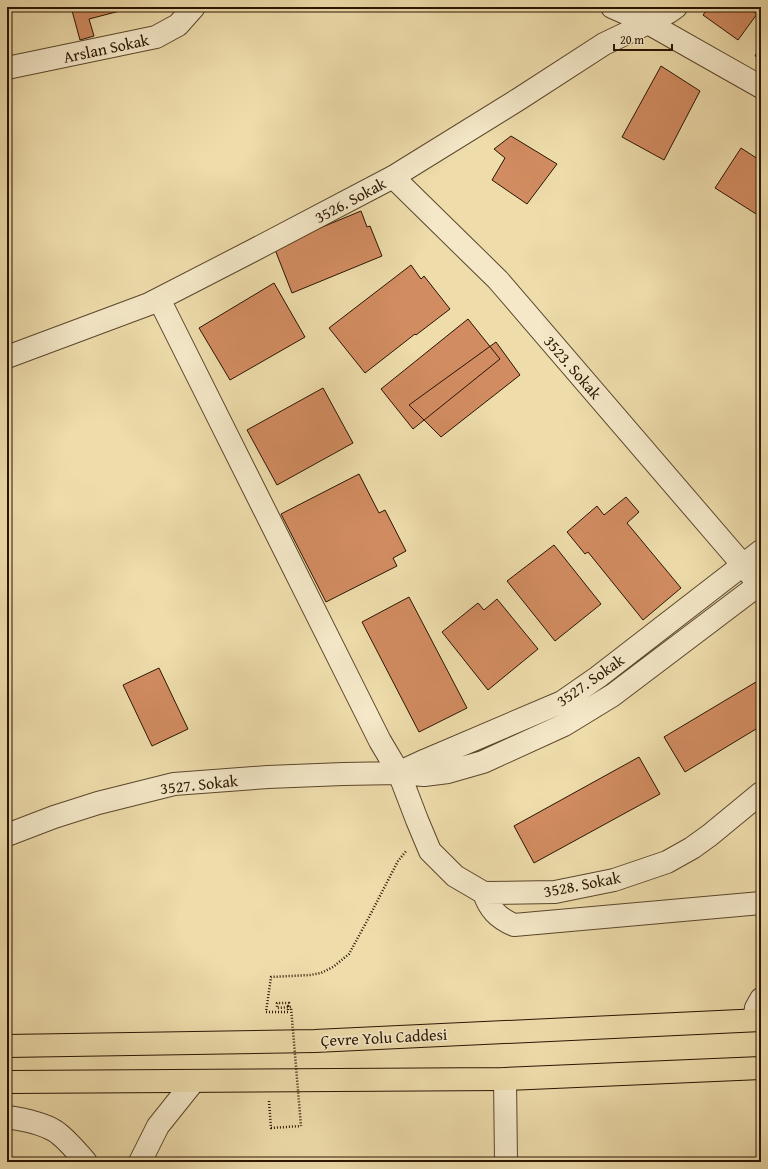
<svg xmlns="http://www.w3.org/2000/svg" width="768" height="1169" font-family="'Gentium Book Plus',serif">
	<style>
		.building { fill: #d28c61; stroke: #291400 }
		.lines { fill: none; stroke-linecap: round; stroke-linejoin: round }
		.minor-casing { stroke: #5a462b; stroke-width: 24 }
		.highway-casing { stroke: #291400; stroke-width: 24 }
		.path { stroke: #291400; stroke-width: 2.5; stroke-dasharray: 1 2; stroke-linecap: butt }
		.minor { stroke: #f4e8c8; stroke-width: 22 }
		.highway { stroke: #eedcab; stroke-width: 22 }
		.path-bridge { stroke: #291400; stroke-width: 2.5; stroke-dasharray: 1 2; stroke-linecap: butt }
		.labels { text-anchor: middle; stroke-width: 3.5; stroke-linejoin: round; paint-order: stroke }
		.street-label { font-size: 16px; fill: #291400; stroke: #f4e8c8 }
	</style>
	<rect width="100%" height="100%" fill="#eedcab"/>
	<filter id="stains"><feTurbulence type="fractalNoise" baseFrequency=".005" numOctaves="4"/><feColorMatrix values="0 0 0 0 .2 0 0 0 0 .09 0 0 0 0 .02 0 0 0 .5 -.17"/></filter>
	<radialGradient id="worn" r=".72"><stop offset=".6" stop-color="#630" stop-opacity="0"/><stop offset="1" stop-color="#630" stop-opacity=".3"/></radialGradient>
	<path class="building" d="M 71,7 L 135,7 L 89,19 L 94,36 L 80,40 Z
		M 709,7 L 747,7 L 757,14 L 738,40 L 703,15 Z
		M 761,45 L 761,59 L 755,56 Z
		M 661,66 L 700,91 L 664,160 L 622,137 Z
		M 511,136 L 557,164 L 527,204 L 492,180 L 505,158 L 494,149 Z
		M 741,148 L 761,161 L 761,217 L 715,188 Z
		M 361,211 L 367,227 L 370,226 L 382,256 L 292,293 L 274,247 Z
		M 411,265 L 421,279 L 424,276 L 450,309 L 416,335 L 415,334 L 365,373 L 329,328 Z
		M 274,283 L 305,337 L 230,380 L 199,328 Z
		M 468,319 L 500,359 L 413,429 L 381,389 Z
		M 496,342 L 520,375 L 441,437 L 409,405 Z
		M 323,388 L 353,443 L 277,485 L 247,430 Z
		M 359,474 L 379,513 L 385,510 L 406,551 L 393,558 L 397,566 L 326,602 L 281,514 Z
		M 626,497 L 639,512 L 627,523 L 681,588 L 643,620 L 588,552 L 585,554 L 567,532 L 597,506 L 604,515 Z
		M 554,545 L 601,604 L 555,641 L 507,581 Z
		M 409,597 L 467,708 L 419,732 L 362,622 Z
		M 497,599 L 538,649 L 488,690 L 442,632 L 478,603 L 484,610 Z
		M 159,668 L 188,729 L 152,746 L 123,685 Z
		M 761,679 L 761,726 L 685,772 L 664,737 Z
		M 639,757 L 660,794 L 534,863 L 514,826 Z"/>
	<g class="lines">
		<g class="minor-casing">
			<path id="minor" d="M 612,7 L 648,23 L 761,87
				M 7,68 L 156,37 L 178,25 L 194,7
				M 393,177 L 498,280 L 743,565 L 759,585
				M 159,299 L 380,741 L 399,773 L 417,820 L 430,851 L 455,876 L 484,893 L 555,892 L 614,880 L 667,862 L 692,848 L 710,835 L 761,793
				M 7,357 L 149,304 L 252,251 L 393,177 L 519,99 L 604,44 L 648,23 L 669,12 L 676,7
				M 400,772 L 426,760 L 562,702 L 598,677 L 761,551
				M 7,835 L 54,817 L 98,803 L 174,784 L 268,777 L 343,774 L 399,773 L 424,775 L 448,772 L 483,762 L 564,725 L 613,695 L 761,583
				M 484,893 C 489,909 498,918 514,925 L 761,903
				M 754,1020 L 756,1008 L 761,999
				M 505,1079 L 506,1162
				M 7,1117 C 21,1119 42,1123 55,1131 C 66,1138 77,1152 86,1162
				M 140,1162 L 158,1126 L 194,1081"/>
		</g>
		<g class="highway-casing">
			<path id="highway" d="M 7,1046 L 315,1041 L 761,1020
				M 7,1082 L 505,1079 L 761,1068"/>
		</g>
		<path class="path" d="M 288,1006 L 288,1012 L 266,1012 L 271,977 L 310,975 L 321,973 L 333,967 L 349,954 L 367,921 L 398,861 L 407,850
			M 269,1101 L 271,1128 L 301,1126"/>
		<use href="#minor" class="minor"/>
		<use href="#highway" class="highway"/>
		<path class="path-bridge" d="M 288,1006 L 289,1003 L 277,1003 L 277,1008 L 291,1007 L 301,1126"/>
	</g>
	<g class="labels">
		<g class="street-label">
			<text transform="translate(106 48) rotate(-12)" y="6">Arslan Sokak</text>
			<text transform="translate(350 200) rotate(-28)" y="6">3526. Sokak</text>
			<text transform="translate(573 367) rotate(49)" y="6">3523. Sokak</text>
			<text transform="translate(590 680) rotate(-35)" y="6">3527. Sokak</text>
			<text transform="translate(199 784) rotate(-6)" y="6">3527. Sokak</text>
			<text transform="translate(582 884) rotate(-11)" y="6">3528. Sokak</text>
			<text transform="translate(384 1037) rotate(-3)" y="6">Çevre Yolu Caddesi</text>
		</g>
	</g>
	<rect width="768" height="1169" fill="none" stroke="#eedcab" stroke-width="24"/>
	<rect x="8" y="8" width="752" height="1153" fill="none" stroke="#291400" stroke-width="2"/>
	<rect x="12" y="12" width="744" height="1145" fill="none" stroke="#291400"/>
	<path d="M614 44v6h58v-6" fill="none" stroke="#291400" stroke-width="2"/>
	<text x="620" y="44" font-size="12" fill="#291400" stroke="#f4e8c8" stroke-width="3" paint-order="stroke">20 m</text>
	<rect width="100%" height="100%" filter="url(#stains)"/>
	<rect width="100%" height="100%" fill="url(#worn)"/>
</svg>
